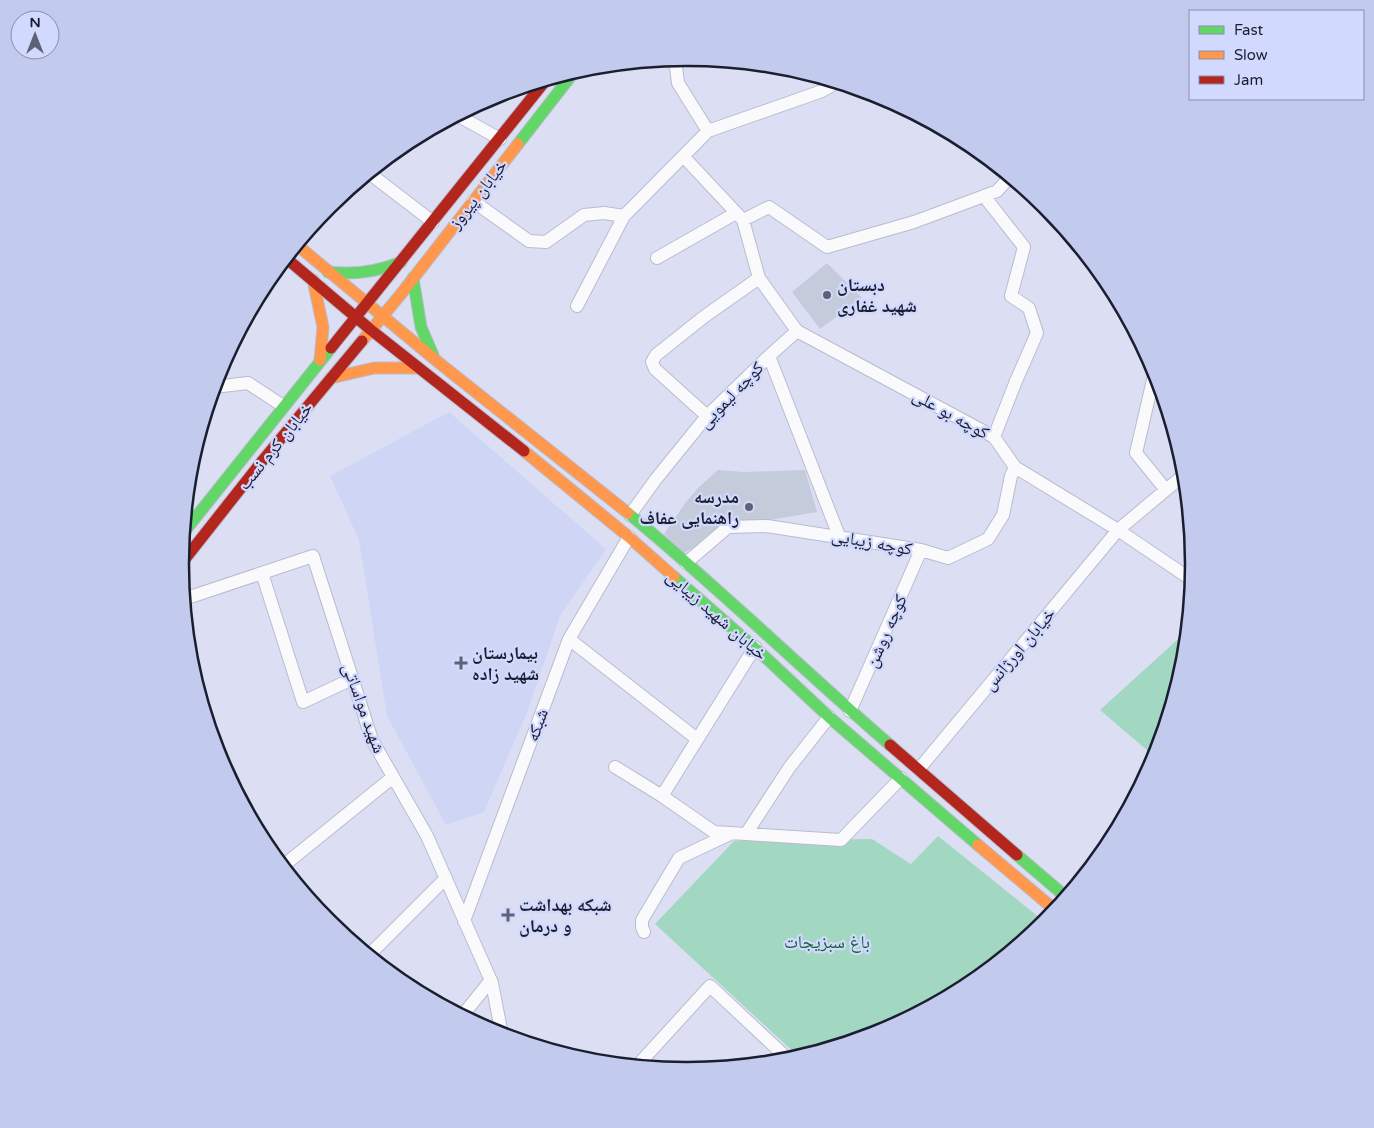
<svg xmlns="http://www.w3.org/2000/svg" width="1374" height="1128" font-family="'Varela Round','Noto Naskh Arabic',sans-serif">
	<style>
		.built { fill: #ced5f5 }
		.green { fill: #a2d8c1 }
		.building { fill: #c4cbdb }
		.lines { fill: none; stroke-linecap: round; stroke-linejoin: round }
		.street-casing { stroke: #b9bccd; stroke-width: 14 }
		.fast-casing { stroke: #b9bccd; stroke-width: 13 }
		.slow-casing { stroke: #b9bccd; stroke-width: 13 }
		.jam-casing { stroke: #b9bccd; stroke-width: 13 }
		.street { stroke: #fafafd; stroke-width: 12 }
		.fast { stroke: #63d668; stroke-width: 11 }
		.slow { stroke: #ff974d; stroke-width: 11 }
		.jam { stroke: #b3261e; stroke-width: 11 }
		.poi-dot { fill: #5f6274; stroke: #d1d9fe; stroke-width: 2 }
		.labels { text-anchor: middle; stroke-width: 4.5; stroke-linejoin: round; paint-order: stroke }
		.street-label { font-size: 18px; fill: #1b1e2f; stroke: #d1d9fe }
		.poi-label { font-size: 18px; font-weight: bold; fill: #1b1e2f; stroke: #d1d9fe; text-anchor: start }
		.park-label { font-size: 18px; fill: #166039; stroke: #d1d9fe }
		.rim { fill: none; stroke: #1b1e2f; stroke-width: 2.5 }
	</style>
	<rect width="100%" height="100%" fill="#dcdff4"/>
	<path class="built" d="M 449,412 L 606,549 L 560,616 L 528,710 L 484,812 L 446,825 L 387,716 L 359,540 L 330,476 Z"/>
	<path class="green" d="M 1187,631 L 1184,663 L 1155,757 L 1100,710 Z
		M 938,836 L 1045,922 L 968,985 L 881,1032 L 799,1057 L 655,924 L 734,841 L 872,839 L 911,864 Z"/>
	<path class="building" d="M 827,263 L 862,298 L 820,329 L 792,292 Z
		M 718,470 L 744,472 L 805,470 L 817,512 L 728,527 L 684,553 L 664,534 L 686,502 L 699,487 Z"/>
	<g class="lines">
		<g class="street-casing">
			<path id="street" d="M 675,59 L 678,83 L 708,131 L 822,91 L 836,83
				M 457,115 L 500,139
				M 683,156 L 743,220 L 759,278 L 797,331 L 994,437 L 1015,467 L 1118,530 L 1192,580
				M 369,173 L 433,222
				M 984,196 L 1024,247 L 1011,296 L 1029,308 L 1037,333 L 1016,381 L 994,437
				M 473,201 L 529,241 L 546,242 L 584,215 L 604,213 L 624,216
				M 743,220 L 769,207 L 827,247 L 914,222 L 984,196 L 997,191 L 1010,177
				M 657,258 L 736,213
				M 577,306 L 624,216 L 708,131
				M 769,356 L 797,331
				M 1155,371 L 1136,453 L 1166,490
				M 214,387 L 248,383 L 283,406
				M 707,416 L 655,369 L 652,362 L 656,355 L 705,316 L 759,278
				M 630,515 L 656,479 L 707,416 L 769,356 L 839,536
				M 686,563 L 728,527 L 767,526 L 921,550 L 948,558 L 988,539 L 1003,515 L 1011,476 L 1015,467
				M 262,573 L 303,702 L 352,679
				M 184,599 L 313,556 L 372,740 L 427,836 L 492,983 L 502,1035
				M 569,639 L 697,739
				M 755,647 L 662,796 L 714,832 L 746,834 L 789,768 L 829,717
				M 850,711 L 921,550
				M 615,767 L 662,796
				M 919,769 L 1118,530 L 1185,474
				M 746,834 L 841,840 L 901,778
				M 283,866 L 393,777
				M 464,921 L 569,639 L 629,537
				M 644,932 L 642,927 L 642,920 L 679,858 L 730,834
				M 369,955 L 446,878
				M 462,1016 L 491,980
				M 637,1066 L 710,986 L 789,1060"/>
		</g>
		<g class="fast-casing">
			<path id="fast" d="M 518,144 L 574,72
				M 328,272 C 354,275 377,272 401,262
				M 413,278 L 421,327 L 433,355
				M 628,513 C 718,587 802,669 890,745
				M 184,532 L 331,348
				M 674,577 L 764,656 L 829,717 L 978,845
				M 1017,855 L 1066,897"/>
		</g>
		<g class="slow-casing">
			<path id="slow" d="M 297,245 L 438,362 L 628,513
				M 313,280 L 323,327 L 320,360
				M 362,341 L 401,294 L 518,144
				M 331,378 L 374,368 L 418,368
				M 524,451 L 629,537 L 674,577
				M 978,845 L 1055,910"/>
		</g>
		<g class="jam-casing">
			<path id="jam" d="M 286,258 L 371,330 L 524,451
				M 331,348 L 546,80
				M 181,564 L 263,460 L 362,341
				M 890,745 L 1017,855"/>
		</g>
		<use href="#street" class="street"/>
		<use href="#fast" class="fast"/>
		<use href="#slow" class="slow"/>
		<use href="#jam" class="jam"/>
	</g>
	<g class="poi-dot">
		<circle cx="827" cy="295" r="5"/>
		<circle cx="749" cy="507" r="5"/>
		<path d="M458.5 655.5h5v5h5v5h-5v5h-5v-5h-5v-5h5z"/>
		<path d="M505.5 907.5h5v5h5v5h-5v5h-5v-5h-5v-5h5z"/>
	</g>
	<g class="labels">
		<g class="street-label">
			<text transform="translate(478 194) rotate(-52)" y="6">خیابان پیروز</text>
			<text transform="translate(731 395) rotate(-46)" y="6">کوچه لیمویی</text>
			<text transform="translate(951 414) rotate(29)" y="6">کوچه بو علی</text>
			<text transform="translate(275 446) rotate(-51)" y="6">خیابان کرم نسب</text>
			<text transform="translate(872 542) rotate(10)" y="6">کوچه زیبایی</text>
			<text transform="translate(717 615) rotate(41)" y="6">خیابان شهید زیبایی</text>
			<text transform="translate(886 631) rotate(-66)" y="6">کوچه روشن</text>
			<text transform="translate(1019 649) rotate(-50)" y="6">خیابان اورژانس</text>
			<text transform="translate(364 708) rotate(70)" y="6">شهید مواساتی</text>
			<text transform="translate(537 725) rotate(-70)" y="6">شبکه</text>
		</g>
		<g class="poi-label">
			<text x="837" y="291">دبستان<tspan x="837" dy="21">شهید غفاری</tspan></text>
			<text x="739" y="503" text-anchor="end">مدرسه<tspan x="739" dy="21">راهنمایی عفاف</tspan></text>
			<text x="472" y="659">بیمارستان<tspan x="472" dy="21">شهید زاده</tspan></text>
			<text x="519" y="911">شبکه بهداشت<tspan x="519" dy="21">و درمان</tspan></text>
		</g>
		<g class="park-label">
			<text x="827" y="948">باغ سبزیجات</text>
		</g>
	</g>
	<path d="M0 0H1374V1128H0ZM189 564a498 498 0 1 1 996 0a498 498 0 1 1-996 0Z" fill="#c2caed" fill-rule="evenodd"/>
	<path class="rim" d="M189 564a498 498 0 1 1 996 0a498 498 0 1 1-996 0Z"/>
	<rect x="1189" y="10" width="175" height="90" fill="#d1d9fe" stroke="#888eab"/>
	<rect x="1199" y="26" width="25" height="8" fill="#63d668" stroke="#888eab"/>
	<text x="1234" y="35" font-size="15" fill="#1b1e2f">Fast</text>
	<rect x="1199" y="51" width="25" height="8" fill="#ff974d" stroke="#888eab"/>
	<text x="1234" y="60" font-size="15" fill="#1b1e2f">Slow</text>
	<rect x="1199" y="76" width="25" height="8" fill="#b3261e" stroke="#888eab"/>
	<text x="1234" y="85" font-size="15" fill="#1b1e2f">Jam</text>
	<g transform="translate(35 35)"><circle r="24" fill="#d1d9fe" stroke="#888eab"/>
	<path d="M0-4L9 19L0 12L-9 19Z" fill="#5f6274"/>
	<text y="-8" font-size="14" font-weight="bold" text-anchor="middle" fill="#1b1e2f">N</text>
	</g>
</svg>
